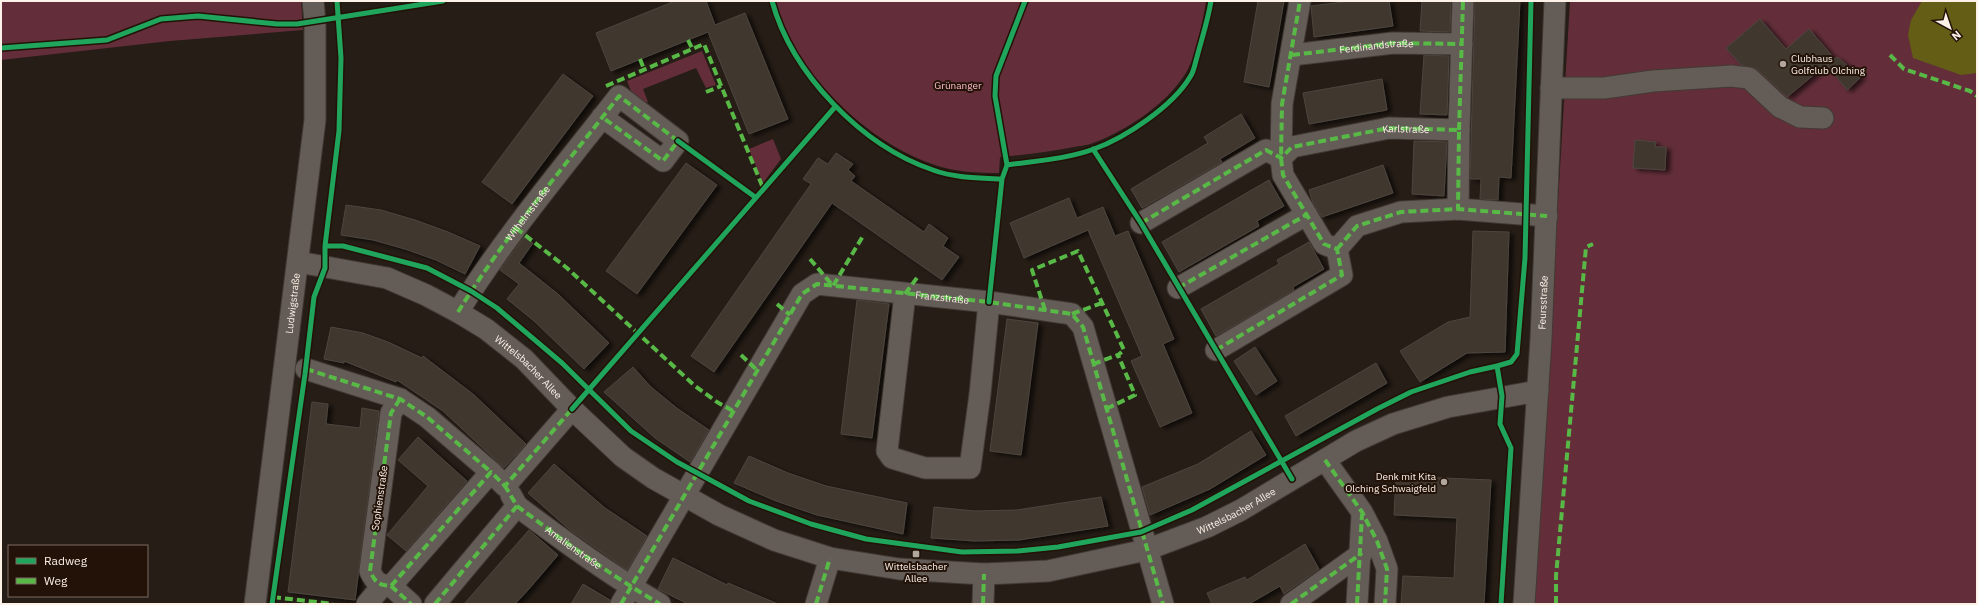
<svg xmlns="http://www.w3.org/2000/svg" width="1978" height="605" font-family="'IBM Plex Sans',sans-serif">
	<style>
		.green { fill: #632e39 }
		.water { fill: #645d16 }
		.building { fill: #3f372e; stroke: #4d463f; filter: url(#shadow) }
		.lines { fill: none; stroke-linecap: round; stroke-linejoin: round }
		.minor-casing { stroke: #423a34; stroke-width: 23 }
		.minor { stroke: #645d57; stroke-width: 21 }
		.quiet { stroke: #58b947; stroke-width: 4; stroke-dasharray: 8 4; stroke-linecap: butt }
		.cycleway-casing { stroke: #231207; stroke-width: 8 }
		.cycleway { stroke: #20a55d; stroke-width: 5 }
		.poi-dot { fill: #b2a79e; stroke: #231207; stroke-width: 1.5 }
		.labels { text-anchor: middle; stroke-width: 4; stroke-linejoin: round; paint-order: stroke }
		.street-label { font-size: 10px; fill: #fdf1e8; stroke: #231207 }
		.poi-label { font-size: 10px; fill: #fdf1e8; stroke: #231207; text-anchor: start }
		.park-label { font-size: 10px; fill: #ffbfcb; stroke: #231207 }
	</style>
	<defs>
		<filter id="shadow"><feDropShadow dx="4.5" dy="2.5" stdDeviation="2" flood-color="#0009"/></filter>
	</defs>
	<rect width="100%" height="100%" fill="#261d16"/>
	<path class="green" d="M 1,1 L 301,1 L 303,30 L 170,41 L 1,60 Z
		M 775,1 L 1206,1 C 1203,21 1197,51 1188,69 C 1170,102 1128,130 1093,143 C 1086,146 1077,146 1069,148 C 1046,152 1023,155 1000,157 L 999,173 C 978,173 955,172 935,165 C 880,147 822,97 794,46 C 786,32 781,16 775,1 Z
		M 1570,1 L 1977,1 L 1977,604 L 1534,604 Z
		M 702,51 L 716,85 L 706,88 L 696,68 L 643,89 L 648,102 L 640,105 L 635,101 L 627,81 Z
		M 773,139 L 781,159 L 763,183 L 749,149 Z"/>
	<path class="water" d="M 1922,1 L 1977,1 L 1977,73 L 1961,75 L 1913,58 L 1908,35 L 1911,20 Z"/>
	<path class="building" d="M 675,1 L 706,1 L 715,25 L 745,13 L 788,119 L 749,134 L 708,32 L 611,71 L 596,33 Z
		M 1258,1 L 1284,1 L 1269,87 L 1244,82 Z
		M 1351,1 L 1389,1 L 1393,26 L 1314,37 L 1311,6 Z
		M 1422,1 L 1451,1 L 1450,32 L 1420,31 Z
		M 1475,1 L 1520,1 L 1511,178 L 1499,177 L 1498,200 L 1480,199 L 1481,179 L 1470,179 Z
		M 1760,19 L 1786,49 L 1809,29 L 1834,58 L 1787,97 L 1757,69 L 1741,65 L 1726,48 Z
		M 1424,55 L 1449,56 L 1447,115 L 1420,114 Z
		M 1837,57 L 1861,77 L 1847,90 L 1827,65 Z
		M 563,74 L 593,96 L 512,204 L 482,182 Z
		M 1382,79 L 1387,110 L 1309,124 L 1303,93 Z
		M 1241,114 L 1255,138 L 1220,159 L 1222,162 L 1142,208 L 1131,189 L 1208,143 L 1204,137 Z
		M 1635,140 L 1656,142 L 1655,147 L 1666,147 L 1665,170 L 1633,168 Z
		M 1414,141 L 1447,142 L 1444,196 L 1412,194 Z
		M 836,153 L 853,164 L 848,170 L 855,176 L 851,181 L 924,232 L 929,224 L 948,238 L 943,246 L 959,257 L 942,280 L 832,203 L 714,372 L 691,356 L 811,184 L 803,179 L 818,158 L 828,164 Z
		M 686,163 L 717,185 L 637,294 L 606,271 Z
		M 1383,165 L 1393,193 L 1322,217 L 1313,203 L 1309,190 Z
		M 1269,180 L 1284,206 L 1257,221 L 1259,226 L 1179,272 L 1162,242 Z
		M 1069,198 L 1077,218 L 1103,207 L 1115,236 L 1128,231 L 1174,339 L 1163,344 L 1192,413 L 1160,427 L 1131,361 L 1142,356 L 1088,230 L 1024,258 L 1010,223 Z
		M 346,205 L 381,210 L 415,220 L 448,232 L 480,246 L 465,274 L 436,260 L 405,249 L 373,240 L 341,235 Z
		M 1473,231 L 1509,232 L 1505,352 L 1467,353 L 1420,382 L 1400,351 L 1448,322 L 1470,317 Z
		M 524,237 L 533,243 L 519,263 L 558,294 L 609,343 L 584,369 L 534,321 L 507,299 L 519,284 L 500,270 Z
		M 1309,242 L 1324,269 L 1293,287 L 1294,290 L 1216,336 L 1201,309 L 1279,264 L 1277,260 Z
		M 857,300 L 889,304 L 872,438 L 841,434 Z
		M 1007,319 L 1038,323 L 1021,455 L 990,451 Z
		M 331,327 L 363,333 L 388,342 L 422,358 L 423,356 L 473,394 L 526,444 L 504,468 L 443,411 L 397,380 L 396,382 L 344,361 L 344,363 L 324,359 Z
		M 1255,347 L 1277,381 L 1256,395 L 1234,361 Z
		M 1376,363 L 1387,383 L 1296,436 L 1285,416 Z
		M 633,367 L 651,387 L 678,409 L 709,430 L 690,462 L 655,438 L 604,392 Z
		M 312,402 L 328,404 L 326,424 L 360,428 L 362,408 L 379,411 L 355,600 L 288,592 Z
		M 1251,431 L 1266,455 L 1210,489 L 1150,515 L 1142,487 L 1198,464 Z
		M 418,437 L 467,481 L 406,551 L 387,535 L 428,486 L 398,460 Z
		M 749,456 L 788,473 L 826,486 L 907,503 L 903,534 L 817,515 L 776,501 L 734,483 Z
		M 554,464 L 605,508 L 647,536 L 627,570 L 570,530 L 528,493 Z
		M 1396,476 L 1491,480 L 1484,604 L 1401,604 L 1403,576 L 1454,578 L 1457,518 L 1394,515 Z
		M 1101,497 L 1108,526 L 1019,540 L 975,541 L 931,538 L 934,507 L 975,511 L 1017,510 Z
		M 529,530 L 558,555 L 528,590 L 515,604 L 464,604 Z
		M 1305,544 L 1319,569 L 1284,594 L 1280,586 L 1249,604 L 1212,604 L 1207,593 L 1245,577 L 1247,580 Z
		M 673,558 L 727,585 L 728,583 L 778,604 L 688,604 L 658,589 Z
		M 583,584 L 610,600 L 609,604 L 571,604 Z"/>
	<g class="lines">
		<g class="minor-casing">
			<g id="minor">
				<path id="s1" d="M 1292,55 L 1393,43 L 1462,44"/>
				<path d="M 1551,88 L 1604,88 L 1653,81 L 1731,76 L 1749,78 L 1780,107 L 1800,117 L 1823,118"/>
				<path d="M 1459,130 L 1463,1"/>
				<path id="s2" d="M 1141,223 L 1266,150 L 1281,158 L 1292,147 L 1389,128 L 1459,130 L 1458,209"/>
				<path d="M 1337,249 L 1357,226 L 1401,212 L 1458,209 L 1547,216"/>
				<path id="s3" d="M 298,262 L 387,278 L 426,295 L 458,312 L 486,329 L 524,359 L 572,409 L 623,457 L 653,478 L 719,515 L 774,540 L 830,558 L 899,569 L 984,574 L 1048,571 L 1146,550 L 1207,527 L 1241,510 L 1356,441 L 1393,424 L 1448,407 L 1538,391"/>
				<path d="M 1178,288 L 1306,215"/>
				<path d="M 905,294 L 887,451 L 892,458 L 925,468 L 970,468 L 980,394 L 989,302"/>
				<path id="s4" d="M 458,312 C 505,236 564,167 619,96 L 678,141 L 663,161 L 602,117"/>
				<path d="M 1216,350 L 1342,275 L 1337,249 L 1324,244 L 1283,175 L 1281,158 L 1282,104 L 1300,1"/>
				<path d="M 306,369 L 400,399 L 427,417 L 491,472"/>
				<path d="M 400,399 L 391,413 L 370,571 C 375,582 378,585 391,586 L 491,472 L 505,486 L 572,409"/>
				<path d="M 1325,460 L 1362,512 L 1377,541 L 1387,569 L 1385,604"/>
				<path id="s5" d="M 517,506 C 564,541 610,575 660,604"/>
				<path d="M 391,586 L 411,604"/>
				<path id="s6" d="M 255,604 L 315,120 L 315,22 L 313,1"/>
				<path d="M 367,604 L 383,585"/>
				<path d="M 435,604 L 517,506 L 511,495"/>
				<path d="M 621,604 L 802,294 L 817,284 L 989,302 L 1072,314 L 1083,327 L 1163,604"/>
				<path d="M 816,604 L 830,558"/>
				<path d="M 983,604 L 984,574"/>
				<path d="M 1291,604 L 1362,553"/>
				<path d="M 1357,604 L 1362,515"/>
				<path id="s7" d="M 1524,604 L 1541,339 L 1555,1"/>
			</g>
		</g>
		<use href="#minor" class="minor"/>
		<g class="quiet">
			<path d="M 688,40 L 692,48"/>
			<path d="M 1292,55 L 1393,43 L 1462,44"/>
			<path d="M 1890,55 L 1904,69 L 1970,91 L 1977,96"/>
			<path d="M 640,59 L 644,69"/>
			<path d="M 606,86 L 704,44 L 763,188"/>
			<path d="M 706,92 L 721,86"/>
			<path d="M 1459,130 L 1463,1"/>
			<path d="M 1141,223 L 1266,150 L 1281,158 L 1292,147 L 1389,128 L 1459,130 L 1458,209"/>
			<path d="M 516,228 L 567,268 L 695,386 L 717,402 L 733,411"/>
			<path d="M 1337,249 L 1357,226 L 1401,212 L 1458,209 L 1547,216"/>
			<path d="M 810,259 L 833,286 L 863,236"/>
			<path d="M 1178,288 L 1306,215"/>
			<path d="M 905,294 L 919,275"/>
			<path d="M 777,304 L 790,315"/>
			<path d="M 1045,310 L 1032,270 L 1078,251 L 1124,350 L 1118,355 L 1135,395 L 1106,409"/>
			<path d="M 458,312 C 505,236 564,167 619,96 L 678,141 L 663,161 L 602,117"/>
			<path d="M 1072,314 L 1102,303"/>
			<path d="M 1216,350 L 1342,275 L 1337,249 L 1324,244 L 1283,175 L 1281,158 L 1282,104 L 1300,1"/>
			<path d="M 741,355 L 757,370"/>
			<path d="M 1093,364 L 1118,355"/>
			<path d="M 306,369 L 400,399 L 427,417 L 491,472"/>
			<path d="M 400,399 L 391,413 L 370,571 C 375,582 378,585 391,586 L 491,472 L 505,486 L 572,409"/>
			<path d="M 1325,460 L 1362,512 L 1377,541 L 1387,569 L 1385,604"/>
			<path d="M 517,506 C 564,541 610,575 660,604"/>
			<path d="M 391,586 L 411,604"/>
			<path d="M 273,597 L 333,604"/>
			<path d="M 435,604 L 517,506 L 505,486"/>
			<path id="s8" d="M 621,604 L 802,294 L 817,284 L 989,302 L 1072,314 L 1083,327 L 1163,604"/>
			<path d="M 816,604 L 830,558"/>
			<path d="M 983,604 L 984,574"/>
			<path d="M 1291,604 L 1362,553"/>
			<path d="M 1357,604 L 1362,514"/>
			<path d="M 1556,604 L 1556,576 L 1586,247 L 1593,244"/>
		</g>
		<g class="cycleway-casing">
			<path id="cycleway" d="M 772,1 C 792,74 862,146 933,170 C 954,178 980,178 1002,179 L 1007,165 C 1035,161 1067,159 1094,149 C 1125,138 1173,106 1190,77 C 1194,72 1195,63 1197,57 C 1202,38 1208,20 1211,1
				M 1,48 L 107,40 L 161,19 L 198,16 L 277,24 L 297,24 L 443,1
				M 678,141 L 755,197
				M 1093,149 L 1141,223 L 1292,479
				M 1007,165 L 995,96 L 996,76 L 1025,1
				M 325,246 L 343,246 L 427,268 L 471,291 L 497,308 L 562,363 L 631,431 L 677,462 L 749,501 L 811,524 L 866,539 L 962,552 L 1018,551 L 1058,547 L 1141,532 L 1192,510 L 1377,409 L 1411,392 L 1470,372 L 1497,366
				M 989,302 L 1002,179
				M 572,409 L 835,107
				M 272,604 L 305,374 L 314,297 L 325,268 L 325,246 L 339,131 L 341,58 L 337,1
				M 1501,604 L 1511,448 L 1500,424 L 1502,396 L 1497,366 L 1511,362 L 1517,354 L 1525,258 L 1531,1"/>
		</g>
		<use href="#cycleway" class="cycleway"/>
	</g>
	<g class="poi-dot">
		<circle cx="1783" cy="64" r="4"/>
		<circle cx="1444" cy="482" r="4"/>
		<rect x="912" y="550" width="8" height="8" rx="2"/>
	</g>
	<g class="labels">
		<g class="street-label">
			<text dy="4" stroke="none"><textPath href="#s1" startOffset="85">Ferdinandstraße</textPath></text>
			<text dy="4" stroke="none"><textPath href="#s2" startOffset="293">Karlstraße</textPath></text>
			<text dy="4" stroke="none"><textPath href="#s4" startOffset="121">Wilhelmstraße</textPath></text>
			<text dy="4" stroke="none"><textPath href="#s8" startOffset="503">Franzstraße</textPath></text>
			<text dy="4" stroke="none"><textPath href="#s6" startOffset="303">Ludwigstraße</textPath></text>
			<text dy="4" stroke="none"><textPath href="#s7" startOffset="302">Feursstraße</textPath></text>
			<text dy="4" stroke="none"><textPath href="#s3" startOffset="259">Wittelsbacher Allee</textPath></text>
			<text transform="translate(379 498) rotate(-82)" y="4">Sophienstraße</text>
			<text dy="4" stroke="none"><textPath href="#s3" startOffset="1039">Wittelsbacher Allee</textPath></text>
			<text dy="4" stroke="none"><textPath href="#s5" startOffset="70">Amalienstraße</textPath></text>
		</g>
		<g class="poi-label">
			<text x="1791" y="62">Clubhaus<tspan x="1791" dy="12">Golfclub Olching</tspan></text>
			<text x="1436" y="480" text-anchor="end">Denk mit Kita<tspan x="1436" dy="12">Olching Schwaigfeld</tspan></text>
			<text x="916" y="570" text-anchor="middle">Wittelsbacher<tspan x="916" dy="12">Allee</tspan></text>
		</g>
		<g class="park-label">
			<text x="958" y="89">Grünanger</text>
		</g>
	</g>
	<rect width="1978" height="605" fill="none" stroke="#fdf1e8" stroke-width="4"/>
	<rect x="8" y="545" width="140" height="52" fill="#231207" stroke="#7a6b61"/>
	<rect x="16" y="558" width="20" height="6" fill="#20a55d" stroke="#7a6b61"/>
	<text x="44" y="565" font-size="12" fill="#fdf1e8">Radweg</text>
	<rect x="16" y="578" width="20" height="6" fill="#58b947" stroke="#7a6b61"/>
	<text x="44" y="585" font-size="12" fill="#fdf1e8">Weg</text>
	<g transform="translate(1950 28) rotate(140)" stroke="#231207" stroke-width="3" paint-order="stroke">
	<path d="M0-3L7 15L0 10L-7 15Z" fill="#fdf1e8"/>
	<text y="-6" font-size="11" font-weight="bold" text-anchor="middle" fill="#fdf1e8">N</text>
	</g>
</svg>
